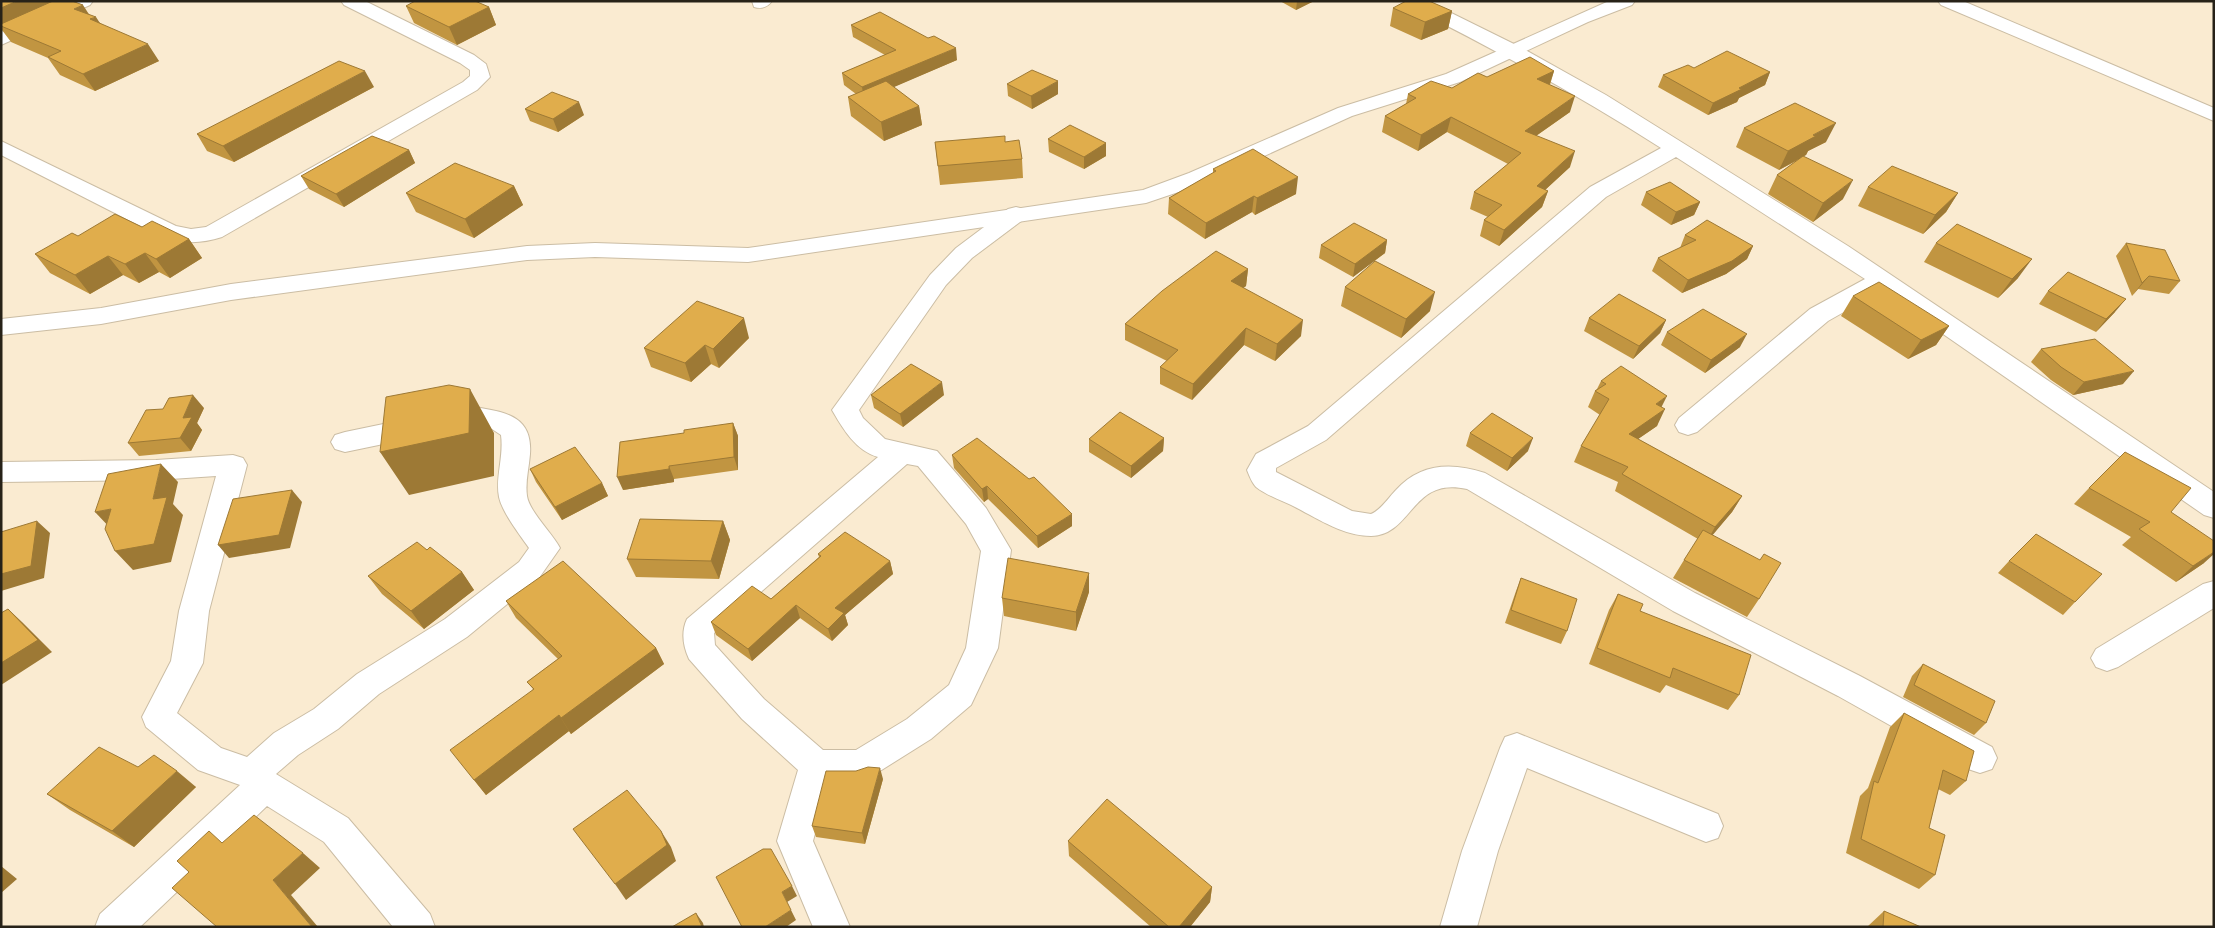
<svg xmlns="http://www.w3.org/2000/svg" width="2215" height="928" font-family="'Noto Serif',serif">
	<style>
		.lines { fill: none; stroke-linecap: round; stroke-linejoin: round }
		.minor-casing { stroke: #cbbda4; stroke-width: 2 }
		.tertiary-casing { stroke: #cbbda4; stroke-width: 2 }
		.minor { fill: #fff; fill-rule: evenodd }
		.tertiary { fill: #fff; fill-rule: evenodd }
		.wall { fill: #c19541 }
		.shaded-wall { fill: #9d7935 }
		.building { fill: #e0ad4c; stroke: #9d7935 }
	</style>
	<rect width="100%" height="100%" fill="#faebd1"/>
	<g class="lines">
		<g class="minor-casing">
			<path id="minor" d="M 69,1 L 93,1 L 90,5 L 1,45 L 1,32 Z
				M 341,1 L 365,1 L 474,55 L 486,64 L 490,77 L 477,90 L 222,237 C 200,244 182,244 160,236 L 1,155 L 1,141 L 176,226 L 191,229 L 206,227 L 463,82 L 470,76 L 470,70 L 460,63 L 344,5 Z
				M 752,1 L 772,1 C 767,8 761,9 754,7 Z
				M 1403,1 L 1427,1 L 1520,47 L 1606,95 L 1848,246 L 2214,492 L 2214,518 L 2204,515 L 1881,291 L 1828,321 L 1697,432 L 1688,435 L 1679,432 L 1675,425 L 1679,418 L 1810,309 L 1865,279 L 1676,157 L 1606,197 L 1326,440 L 1276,468 L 1276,472 L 1352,511 L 1371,514 C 1381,510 1389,497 1396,490 C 1420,463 1452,462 1485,473 L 1695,593 L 1860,676 L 1992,747 L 1997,758 L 1992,769 L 1980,773 L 1968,769 L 1838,696 L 1673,611 L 1467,489 C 1411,476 1413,535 1371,536 C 1344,536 1320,520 1297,508 C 1284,501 1267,496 1256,487 C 1252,483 1249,475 1247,470 L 1256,454 L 1308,426 L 1590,187 L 1661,148 C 1579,95 1494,49 1406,5 Z
				M 1938,1 L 1963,1 L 2214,108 L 2214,121 L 1941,5 Z
				M 1016,207 L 1024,209 L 1027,214 L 1024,219 L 972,258 L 946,285 L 859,410 L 863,418 L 885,439 L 937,451 L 986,508 L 1011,550 L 998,648 L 971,705 L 931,739 L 872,776 L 860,780 L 829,780 L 813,841 L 850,927 L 813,927 L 777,841 L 798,770 L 742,719 L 689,659 C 683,646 681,632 687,619 L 878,457 C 856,451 843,429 832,410 L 930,275 L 956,248 L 1008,209 ZM 907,464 L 918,466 L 966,524 L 981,551 L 966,648 L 949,685 L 907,719 L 856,750 L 823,750 L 764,699 L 715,645 L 714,633 Z
				M 470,406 C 501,412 533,413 530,454 C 529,468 525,482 527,496 C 529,511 552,533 560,548 L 539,578 L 467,637 L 379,694 L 338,729 L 298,755 L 276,774 L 348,818 L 430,914 L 435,927 L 393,927 L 324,842 L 267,806 L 140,927 L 95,927 L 100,914 L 240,785 L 198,770 L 146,727 L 142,717 L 171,661 L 179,611 L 216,476 L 156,480 L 1,482 L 1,462 L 156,460 L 233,455 L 243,458 L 247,465 L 209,611 L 203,663 L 177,713 L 221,748 L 247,757 L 274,733 L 314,709 L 357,674 L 445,619 L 519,562 L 529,548 C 520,535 502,512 499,497 C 495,478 504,457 501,435 L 492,429 L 470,426 L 345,452 L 335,449 L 331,442 L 335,435 L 345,432 Z
				M 2214,581 L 2214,608 L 2118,667 L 2107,671 L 2096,667 L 2091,658 L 2096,649 L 2203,584 Z
				M 1517,733 L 1718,814 L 1723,826 L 1718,838 L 1706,842 L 1527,768 L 1498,851 L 1477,927 L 1440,927 L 1462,851 L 1500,748 L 1505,737 Z"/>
		</g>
		<g class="tertiary-casing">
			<path id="tertiary" d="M 1609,1 L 1635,1 L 1632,5 L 1588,22 L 1460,82 L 1352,116 L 1205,183 L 1146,203 L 748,262 L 595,257 L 527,260 L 231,300 L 101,324 L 1,335 L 1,319 L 101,308 L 231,284 L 527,246 L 595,243 L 748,248 L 1143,190 L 1189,173 L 1338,108 L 1446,74 Z"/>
		</g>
		<use href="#minor" class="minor"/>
		<use href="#tertiary" class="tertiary"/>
	</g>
	<path class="wall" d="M 1,1 L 88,14 L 100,23 L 159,61 L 95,91 L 60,75 L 48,58 L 11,42 L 2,30 L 1,30 Z
		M 1280,1 L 1314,1 L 1296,10 Z
		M 406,6 L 489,7 L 496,25 L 457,45 L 414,23 Z
		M 1393,8 L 1452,11 L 1448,29 L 1421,40 L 1390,26 Z
		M 851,25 L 957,60 L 893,87 L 919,106 L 922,125 L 884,141 L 851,116 L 848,97 L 856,94 L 844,85 L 842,73 L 885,55 L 853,37 Z
		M 1694,68 L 1770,72 L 1765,85 L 1739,98 L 1737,102 L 1708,115 L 1658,87 L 1663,75 Z
		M 1554,71 L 1550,85 L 1570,112 L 1536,136 L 1570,167 L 1545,190 L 1548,191 L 1542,207 L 1499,246 L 1480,236 L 1484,220 L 1488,217 L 1470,209 L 1474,192 L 1508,164 L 1447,132 L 1418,151 L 1382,132 L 1385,116 L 1406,104 L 1408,94 L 1452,88 L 1487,77 Z
		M 1007,84 L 1058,94 L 1032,109 L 1008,96 Z
		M 374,87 L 234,162 L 207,151 L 197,134 Z
		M 525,109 L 584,115 L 558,132 L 530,121 Z
		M 1744,128 L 1826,142 L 1808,151 L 1806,155 L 1803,156 L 1843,199 L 1813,222 L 1768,194 L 1777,175 L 1800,159 L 1779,170 L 1736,147 Z
		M 1048,139 L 1106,143 L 1106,156 L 1084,169 L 1049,152 Z
		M 935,142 L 1005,142 L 1022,159 L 1023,178 L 940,185 Z
		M 409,150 L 415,163 L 344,207 L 309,189 L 301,176 Z
		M 1213,169 L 1296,194 L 1255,215 L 1252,212 L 1205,239 L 1168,214 L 1169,198 L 1213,173 Z
		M 514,186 L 523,205 L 474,238 L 416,212 L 406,193 Z
		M 1868,187 L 1958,193 L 1946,212 L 1923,234 L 1858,206 Z
		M 1646,192 L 1700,202 L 1694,215 L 1671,225 L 1641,205 Z
		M 142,227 L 189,239 L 202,258 L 170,278 L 159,272 L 139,283 L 123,275 L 90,294 L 50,273 L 35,254 L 78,236 Z
		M 1685,235 L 1753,246 L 1747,259 L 1726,274 L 1682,293 L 1652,271 L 1658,258 L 1680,248 Z
		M 1387,240 L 1385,253 L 1353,277 L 1319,258 L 1321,245 Z
		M 1936,243 L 2018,278 L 1998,298 L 1924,262 Z
		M 2126,243 L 2180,281 L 2169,294 L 2138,289 L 2132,296 L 2116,256 Z
		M 1248,269 L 1246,286 L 1243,288 L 1301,336 L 1275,361 L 1244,345 L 1192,400 L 1160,384 L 1160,367 L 1167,361 L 1125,340 L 1125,324 Z
		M 1345,287 L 1430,311 L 1401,338 L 1341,306 Z
		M 2048,291 L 2115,312 L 2096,332 L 2039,304 Z
		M 1853,296 L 1949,326 L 1936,345 L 1908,359 L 1841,316 Z
		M 1589,318 L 1666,320 L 1660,333 L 1633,359 L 1584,331 Z
		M 1667,332 L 1740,347 L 1705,373 L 1661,345 Z
		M 749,338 L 719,368 L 711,364 L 691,382 L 651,367 L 644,348 Z
		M 2041,349 L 2123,384 L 2073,395 L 2051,380 L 2031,362 Z
		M 1601,381 L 1662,407 L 1657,426 L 1638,439 L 1742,496 L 1732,512 L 1712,535 L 1759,599 L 1747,617 L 1673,578 L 1684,560 L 1698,539 L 1615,491 L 1618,482 L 1574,462 L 1581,446 L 1600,415 L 1588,407 L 1595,391 L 1597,389 Z
		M 871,395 L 944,395 L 903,427 L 874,408 Z
		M 204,408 L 197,423 L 202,430 L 191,451 L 139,456 L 128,443 Z
		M 733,423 L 738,436 L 738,470 L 674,479 L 674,482 L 623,490 L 684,433 Z
		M 1470,433 L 1528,451 L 1507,471 L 1466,446 Z
		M 1164,438 L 1163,451 L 1131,478 L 1089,452 L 1089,439 Z
		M 952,455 L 1072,526 L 1038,548 L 988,499 L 984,502 L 954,468 Z
		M 530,469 L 602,483 L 608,496 L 562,520 L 536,482 Z
		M 2089,488 L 2171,512 L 2204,563 L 2176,582 L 2122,545 L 2131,537 L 2074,504 Z
		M 723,521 L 730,540 L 719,579 L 636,577 L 627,559 Z
		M 427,550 L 462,572 L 474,590 L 424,629 L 382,594 L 368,576 Z
		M 818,554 L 890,561 L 893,574 L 845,615 L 848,625 L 832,641 L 800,618 L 752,661 L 716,635 L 711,622 L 771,599 L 819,557 Z
		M 2009,561 L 2075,602 L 2063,615 L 1998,573 Z
		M 1089,573 L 1089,592 L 1076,631 L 1004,616 L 1002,598 Z
		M 1521,578 L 1567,631 L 1561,644 L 1505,623 L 1516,591 Z
		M 1618,594 L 1640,611 L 1739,695 L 1728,710 L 1666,685 L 1660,693 L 1589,664 L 1609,610 Z
		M 506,601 L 656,648 L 664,664 L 571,734 L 569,731 L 486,795 L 474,780 L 533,689 L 527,682 L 558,659 L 516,618 Z
		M 1923,664 L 1986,723 L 1974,735 L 1903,697 L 1912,676 Z
		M 1904,713 L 1966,781 L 1950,795 L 1938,789 L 1929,828 L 1935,875 L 1919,889 L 1846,853 L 1860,796 L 1868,788 L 1890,727 Z
		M 138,767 L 196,787 L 134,847 L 70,810 L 47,794 Z
		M 883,779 L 865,844 L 816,837 L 812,826 Z
		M 1068,841 L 1212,887 L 1210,902 L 1190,927 L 1151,927 L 1069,856 Z
		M 1884,911 L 1921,927 L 1867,927 Z"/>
	<path class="shaded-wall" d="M 17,1 L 59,1 L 1,26 L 1,8 Z
		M 1297,1 L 1314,1 L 1296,10 Z
		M 83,5 L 92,19 L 96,17 L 107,34 L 74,9 Z
		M 489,7 L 496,25 L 457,45 L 449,27 Z
		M 1452,11 L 1448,29 L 1421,40 L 1425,22 Z
		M 148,44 L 159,61 L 95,91 L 83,74 Z
		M 956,48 L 957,60 L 864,100 L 862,87 Z
		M 365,71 L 374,87 L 234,162 L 223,146 Z
		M 1554,71 L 1549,86 L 1537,79 Z
		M 1770,72 L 1765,85 L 1739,98 L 1737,102 L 1708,115 L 1713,103 L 1739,88 Z
		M 1058,81 L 1058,94 L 1032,109 L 1031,96 Z
		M 1575,96 L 1570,112 L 1520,147 L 1525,131 Z
		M 579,102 L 584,115 L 558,132 L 553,119 Z
		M 919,106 L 922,125 L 884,141 L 881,122 Z
		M 1451,117 L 1447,132 L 1418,151 L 1421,135 Z
		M 1836,123 L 1826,142 L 1808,151 L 1806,155 L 1779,170 L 1788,151 L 1813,135 Z
		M 1106,143 L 1106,156 L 1084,169 L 1084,157 Z
		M 409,150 L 415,163 L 344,207 L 336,194 Z
		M 1575,151 L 1570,167 L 1532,202 L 1537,186 Z
		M 1298,177 L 1296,194 L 1255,215 L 1257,198 Z
		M 1853,180 L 1843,199 L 1813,222 L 1823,203 Z
		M 514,186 L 523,205 L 474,238 L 465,219 Z
		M 1548,191 L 1542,207 L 1499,246 L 1504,230 Z
		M 1958,193 L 1946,212 L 1923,234 L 1935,215 Z
		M 1254,196 L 1252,212 L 1205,239 L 1206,223 Z
		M 1700,202 L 1694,215 L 1671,225 L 1676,212 Z
		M 189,239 L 202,258 L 170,278 L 156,259 Z
		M 1387,240 L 1385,253 L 1353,277 L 1355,264 Z
		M 1753,246 L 1747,259 L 1726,274 L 1682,293 L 1688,280 Z
		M 145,253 L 159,272 L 139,283 L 125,264 Z
		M 108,256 L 123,275 L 90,294 L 75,275 Z
		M 2032,259 L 2018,278 L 1998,298 L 2012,279 Z
		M 1248,269 L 1246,286 L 1229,298 L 1231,281 Z
		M 2149,276 L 2138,289 L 2132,296 L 2142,283 Z
		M 1435,292 L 1430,311 L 1401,338 L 1406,319 Z
		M 2126,299 L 2115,312 L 2096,332 L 2106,319 Z
		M 744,318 L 749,338 L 719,368 L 713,349 Z
		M 1303,320 L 1301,336 L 1275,361 L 1277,344 Z
		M 1666,320 L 1660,333 L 1633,359 L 1639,346 Z
		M 1949,326 L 1936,345 L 1908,359 L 1921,340 Z
		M 1246,328 L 1244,345 L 1192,400 L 1193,384 Z
		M 1747,334 L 1740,347 L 1705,373 L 1711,360 Z
		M 705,345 L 711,364 L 691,382 L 685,363 Z
		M 2134,371 L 2123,384 L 2073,395 L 2084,382 Z
		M 942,382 L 944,395 L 903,427 L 900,414 Z
		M 470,389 L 494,433 L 494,476 L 409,495 L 380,452 Z
		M 193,395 L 204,408 L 197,423 L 202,430 L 191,451 L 180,438 L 183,418 Z
		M 1667,396 L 1659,412 L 1656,404 Z
		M 1665,409 L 1657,426 L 1622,450 L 1629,434 Z
		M 733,423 L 738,436 L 738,470 L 734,457 Z
		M 1164,438 L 1163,451 L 1131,478 L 1131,466 Z
		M 1533,438 L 1528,451 L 1507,471 L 1512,458 Z
		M 161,464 L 178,482 L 173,504 L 183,515 L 171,562 L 133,570 L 115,551 L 153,499 Z
		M 669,466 L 674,479 L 674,482 L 623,490 L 617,477 Z
		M 602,483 L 608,496 L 562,520 L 555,507 Z
		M 987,486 L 988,499 L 984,502 L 982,489 Z
		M 292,490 L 302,502 L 290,548 L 229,558 L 218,545 Z
		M 1742,496 L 1732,512 L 1706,543 L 1715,527 Z
		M 111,509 L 113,531 L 95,512 Z
		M 1072,514 L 1072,526 L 1038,548 L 1037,536 Z
		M 37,521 L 50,533 L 44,578 L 1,591 L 1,574 Z
		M 723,521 L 730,540 L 719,579 L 711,561 Z
		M 2214,552 L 2214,554 L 2204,563 L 2176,582 L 2193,566 Z
		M 890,561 L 893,574 L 845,615 L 848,625 L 832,641 L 828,629 L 835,608 Z
		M 462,572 L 474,590 L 424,629 L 411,611 Z
		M 1089,573 L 1089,592 L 1076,631 L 1076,612 Z
		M 796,605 L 800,618 L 752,661 L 748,649 Z
		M 8,609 L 22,622 L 52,652 L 1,685 L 1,663 Z
		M 656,648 L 664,664 L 571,734 L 561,718 Z
		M 559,715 L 569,731 L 486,795 L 474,780 Z
		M 880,768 L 883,779 L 865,844 L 862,833 Z
		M 177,771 L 196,787 L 134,847 L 112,831 Z
		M 661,831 L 671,847 L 676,861 L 626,900 L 615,884 Z
		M 303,853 L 320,868 L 291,895 L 318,927 L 312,927 L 273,880 Z
		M 1,866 L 17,879 L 1,893 Z
		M 792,886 L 797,896 L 787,902 L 782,892 Z
		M 1212,887 L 1210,902 L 1190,927 L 1179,927 Z
		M 791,910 L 796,920 L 786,927 L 765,927 Z
		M 696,913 L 703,923 L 704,927 L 702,927 Z"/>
	<path class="building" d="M 1,1 L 17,1 L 1,8 Z
		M 53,1 L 72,1 L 83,5 L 74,9 L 96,17 L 90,19 L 148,44 L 83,74 L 48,57 L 61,51 L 1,26 L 1,24 Z
		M 415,1 L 475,1 L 489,7 L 449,27 L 406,6 Z
		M 1406,1 L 1429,1 L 1452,11 L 1425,22 L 1393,8 Z
		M 880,12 L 928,38 L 934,36 L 956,48 L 862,87 L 842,73 L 896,50 L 851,25 Z
		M 1727,51 L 1770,72 L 1739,88 L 1742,89 L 1713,103 L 1663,75 L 1688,65 L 1694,68 Z
		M 1530,57 L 1554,71 L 1537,79 L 1575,96 L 1525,131 L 1575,151 L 1537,186 L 1548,191 L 1504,230 L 1484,220 L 1502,205 L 1474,192 L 1521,153 L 1451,117 L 1421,135 L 1385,116 L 1416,98 L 1408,94 L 1431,81 L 1452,88 L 1478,73 L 1487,77 Z
		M 339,61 L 365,71 L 223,146 L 197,134 Z
		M 1032,70 L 1058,81 L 1031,96 L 1007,84 Z
		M 886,81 L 919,106 L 881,122 L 848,97 Z
		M 552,92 L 579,102 L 553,119 L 525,109 Z
		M 1795,103 L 1836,123 L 1813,135 L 1816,136 L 1788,151 L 1744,128 Z
		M 1070,125 L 1106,143 L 1084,157 L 1048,139 Z
		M 372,136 L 409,150 L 336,194 L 301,176 Z
		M 1005,136 L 1005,142 L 1019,140 L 1022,159 L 938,166 L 935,142 Z
		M 1253,149 L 1298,177 L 1257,198 L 1254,196 L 1206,223 L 1169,198 L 1216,171 L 1213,169 Z
		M 1803,156 L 1853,180 L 1823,203 L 1777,175 Z
		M 455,163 L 514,186 L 465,219 L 406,193 Z
		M 1892,166 L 1958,193 L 1935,215 L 1868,187 Z
		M 1670,182 L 1700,202 L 1676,212 L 1646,192 Z
		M 115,214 L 142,227 L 152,221 L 189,239 L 156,259 L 145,253 L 125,264 L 108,256 L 75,275 L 35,254 L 72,233 L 78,236 Z
		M 1707,220 L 1753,246 L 1732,261 L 1688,280 L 1658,258 L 1696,240 L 1685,235 Z
		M 1354,223 L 1387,240 L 1355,264 L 1321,245 Z
		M 1957,224 L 2032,259 L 2012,279 L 1936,243 Z
		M 2126,243 L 2165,250 L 2180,281 L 2149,276 L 2142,283 Z
		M 1216,251 L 1248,269 L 1231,281 L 1303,320 L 1277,344 L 1246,328 L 1193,384 L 1160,367 L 1178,350 L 1125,324 L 1162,291 Z
		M 1375,261 L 1435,292 L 1406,319 L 1345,287 Z
		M 2068,272 L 2126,299 L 2106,319 L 2048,291 Z
		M 1879,282 L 1949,326 L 1921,340 L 1853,296 Z
		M 1619,294 L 1666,320 L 1639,346 L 1589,318 Z
		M 697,301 L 744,318 L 713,349 L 705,345 L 685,363 L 644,348 Z
		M 1703,309 L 1747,334 L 1711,360 L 1667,332 Z
		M 2095,339 L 2134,371 L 2084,382 L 2061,367 L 2041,349 Z
		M 911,364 L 942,382 L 900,414 L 871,395 Z
		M 1621,366 L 1667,396 L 1656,404 L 1665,409 L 1629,434 L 1742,496 L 1715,527 L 1622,474 L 1628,467 L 1581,446 L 1609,399 L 1595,391 L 1606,384 L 1601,381 Z
		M 449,385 L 470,389 L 469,433 L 380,452 L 386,397 Z
		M 193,395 L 183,418 L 192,417 L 180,438 L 128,443 L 146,410 L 163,409 L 169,398 Z
		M 1120,412 L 1164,438 L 1131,466 L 1089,439 Z
		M 1492,413 L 1533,438 L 1512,458 L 1470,433 Z
		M 733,423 L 734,457 L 669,466 L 669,469 L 617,477 L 620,442 L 684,433 L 684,430 Z
		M 977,438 L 1029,479 L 1034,477 L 1072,514 L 1037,536 L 987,486 L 982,489 L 952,455 Z
		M 575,447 L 602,483 L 555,507 L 530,469 Z
		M 2125,452 L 2191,488 L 2171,512 L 2214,541 L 2214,552 L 2193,566 L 2139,529 L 2150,522 L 2089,488 Z
		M 161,464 L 153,499 L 167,497 L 154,544 L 115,551 L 105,529 L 111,509 L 95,512 L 108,474 Z
		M 292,490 L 279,535 L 218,545 L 233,499 Z
		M 640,519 L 723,521 L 711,561 L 627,559 Z
		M 37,521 L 31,566 L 1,574 L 1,532 Z
		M 1703,530 L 1760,560 L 1764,554 L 1781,563 L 1759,599 L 1684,560 Z
		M 845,532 L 890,561 L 835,608 L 844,613 L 828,629 L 796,605 L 748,649 L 711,622 L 752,586 L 771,599 L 821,556 L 818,554 Z
		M 2036,534 L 2102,574 L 2075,602 L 2009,561 Z
		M 417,542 L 427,550 L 430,547 L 462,572 L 411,611 L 368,576 Z
		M 1008,558 L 1089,573 L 1076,612 L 1002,598 Z
		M 563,561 L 656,648 L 561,718 L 559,715 L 474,780 L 450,750 L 534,689 L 527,682 L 562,656 L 506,601 Z
		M 1521,578 L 1577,599 L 1567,631 L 1511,610 Z
		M 1618,594 L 1643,604 L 1640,611 L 1751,655 L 1739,695 L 1673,668 L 1670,678 L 1597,648 Z
		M 8,609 L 38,640 L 1,663 L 1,613 Z
		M 1923,664 L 1995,701 L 1986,723 L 1914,685 Z
		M 1904,713 L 1974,751 L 1966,781 L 1943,770 L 1929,828 L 1945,835 L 1935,875 L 1861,839 L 1874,781 L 1878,783 Z
		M 99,747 L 138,767 L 154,755 L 177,771 L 112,831 L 47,794 Z
		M 868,767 L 880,768 L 862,833 L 812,826 L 826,771 L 856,771 Z
		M 627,790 L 661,831 L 667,845 L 615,884 L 573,829 Z
		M 1107,799 L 1212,887 L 1179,927 L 1169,927 L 1068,841 Z
		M 254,815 L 303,853 L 273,880 L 312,927 L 217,927 L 172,888 L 189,872 L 177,861 L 209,831 L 222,843 Z
		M 763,849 L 771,849 L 792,886 L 782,892 L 791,910 L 765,927 L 742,927 L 716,877 Z
		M 1884,911 L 1921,927 L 1883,927 Z
		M 696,913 L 702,927 L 672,927 Z"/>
	<rect width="2215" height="928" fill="none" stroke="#272218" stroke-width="5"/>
</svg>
